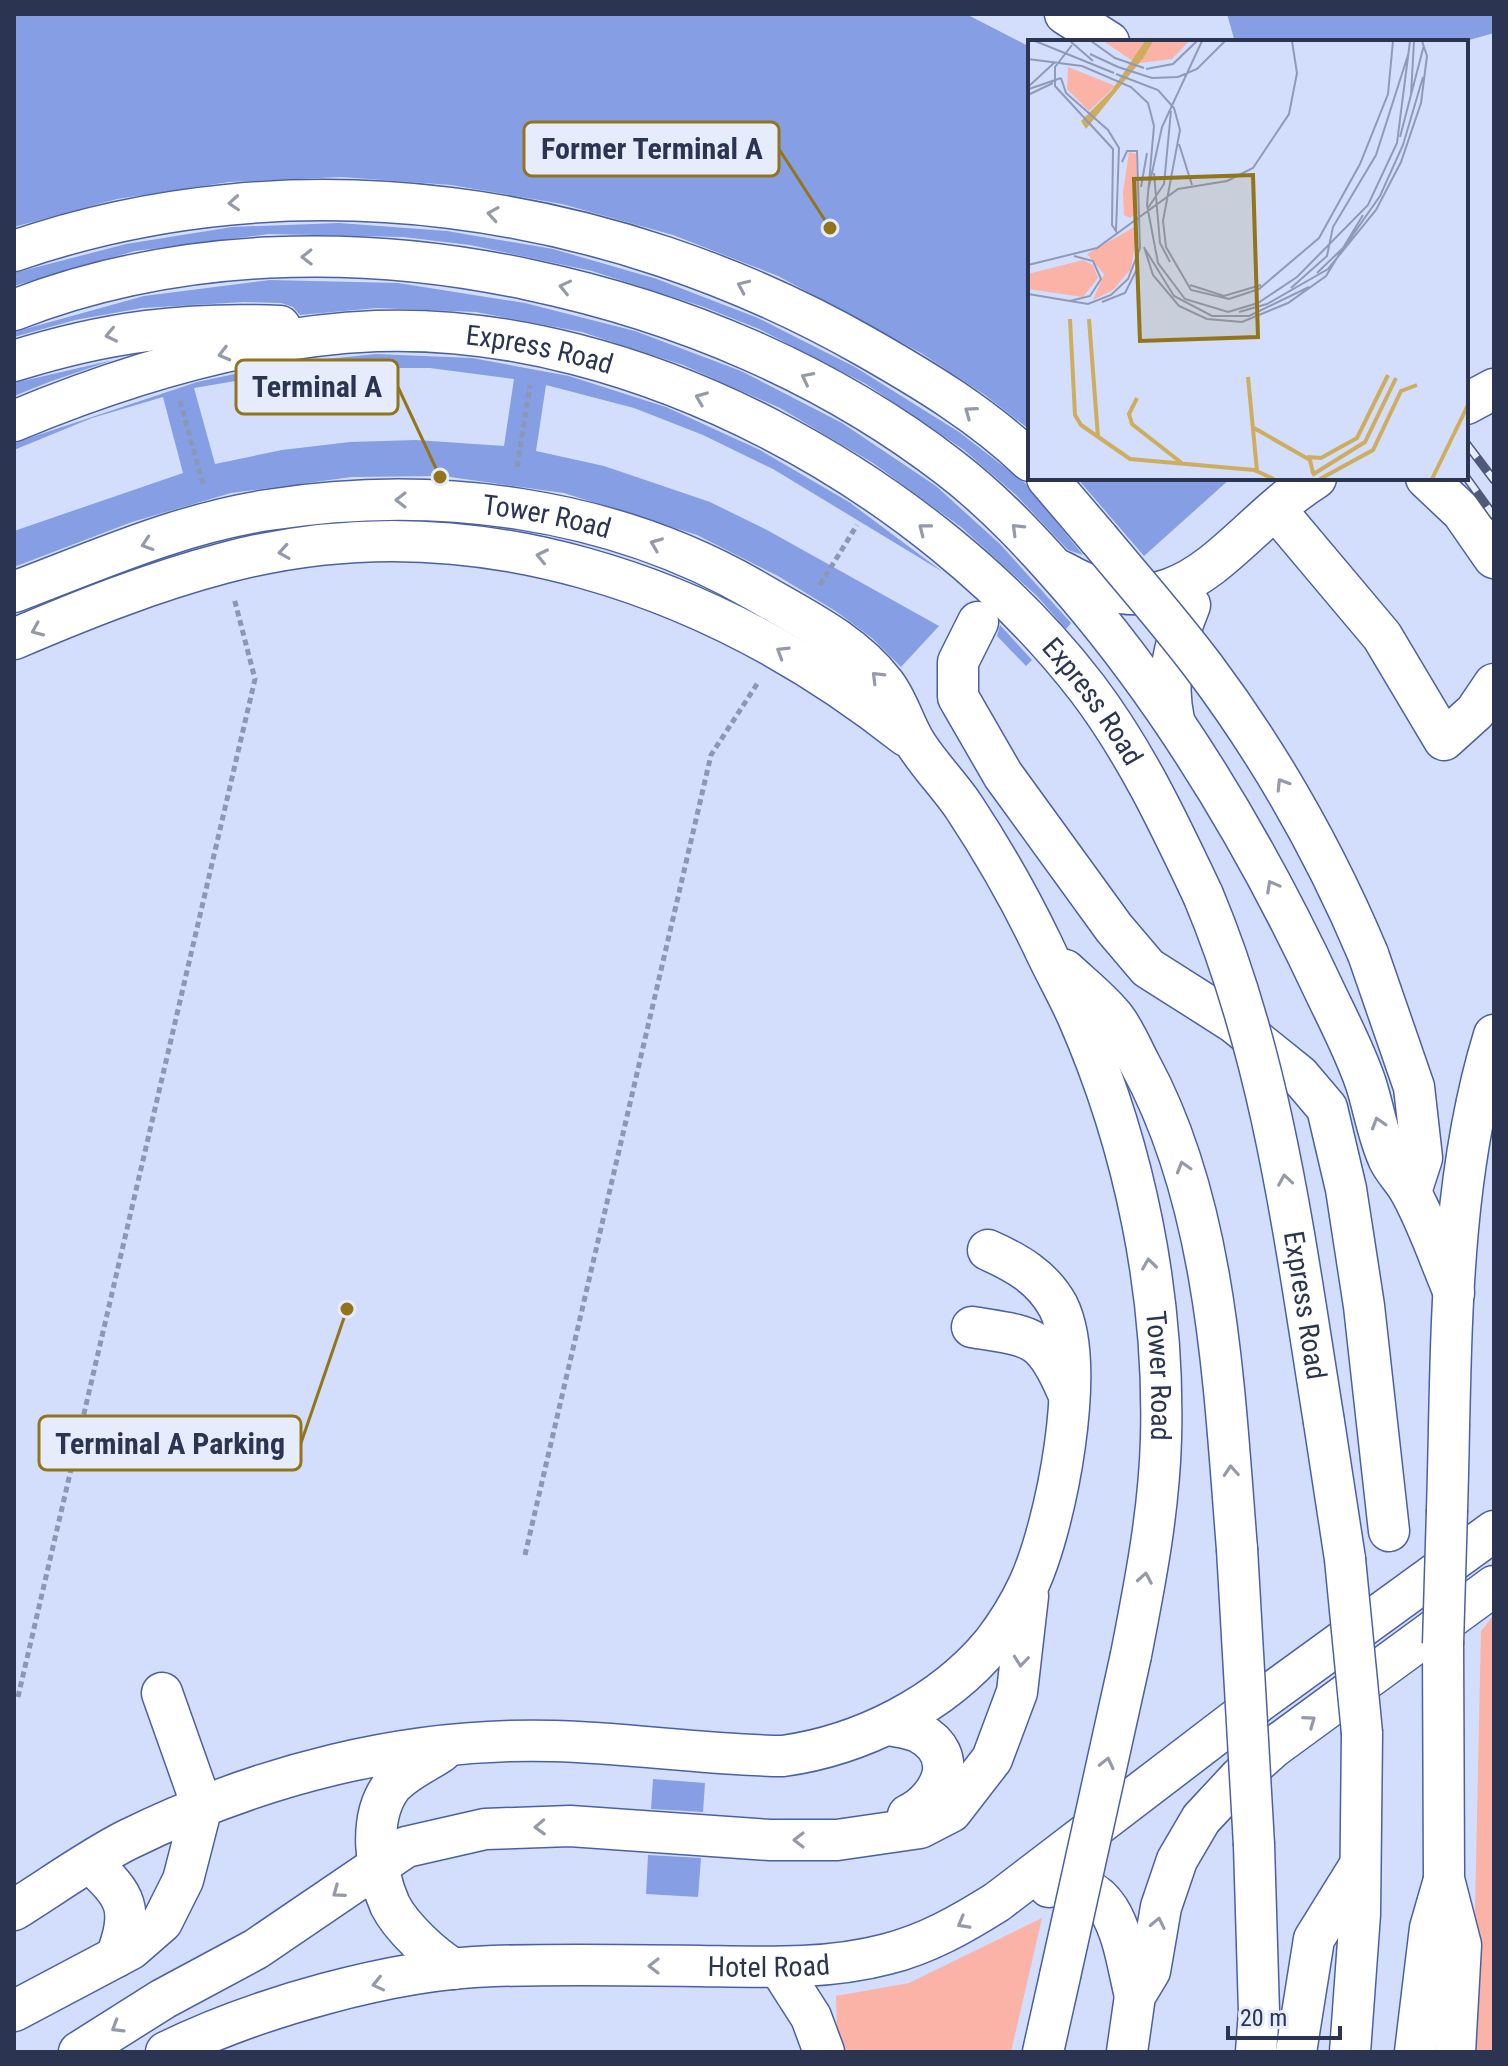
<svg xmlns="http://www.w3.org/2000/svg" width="1508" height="2066" font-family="'Roboto Condensed',sans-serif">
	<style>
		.green { fill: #fbb2a7 }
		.building { fill: #869ee4; fill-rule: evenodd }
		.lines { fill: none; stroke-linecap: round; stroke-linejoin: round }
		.minor-casing { stroke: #4b60a2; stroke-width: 43 }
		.path { stroke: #8c97b5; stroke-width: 5; stroke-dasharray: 6 4; stroke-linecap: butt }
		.minor { stroke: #fff; stroke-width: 40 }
		.rail-casing { stroke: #505a78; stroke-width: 9 }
		.rail { stroke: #e6ecfb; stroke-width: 6; stroke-dasharray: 18; stroke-linecap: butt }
		.minor-bridge-casing { stroke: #4b60a2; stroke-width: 43; stroke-linecap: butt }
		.minor-bridge { stroke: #fff; stroke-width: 40 }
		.oneway { stroke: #959aa8 }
		.labels { text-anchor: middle; stroke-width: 8; stroke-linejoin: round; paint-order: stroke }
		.street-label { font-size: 28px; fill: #2b3552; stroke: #e6ecfb }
		.inset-river { fill: none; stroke: #ceae5e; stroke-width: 4 }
		.inset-road { fill: none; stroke: #8f9ab8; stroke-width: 2 }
		.view { fill: #92741a; fill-opacity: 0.15; stroke: #92741a; stroke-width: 4 }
		.inset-edge { fill: none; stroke: #2b3552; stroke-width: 4 }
		.leader { fill: none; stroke: #92741a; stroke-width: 3 }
		.callout-dot { fill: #92741a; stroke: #e6ecfb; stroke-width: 3 }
		.callout { fill: #e6ecfb; stroke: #92741a; stroke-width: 3 }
		.callout-label { font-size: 30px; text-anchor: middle; font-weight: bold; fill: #2b3552 }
	</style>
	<rect width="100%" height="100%" fill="#d2defc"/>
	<path class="green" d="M 1494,1615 L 1494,2052 L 1472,2052 L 1481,1631 Z
		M 1042,1918 L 1011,2052 L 843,2052 L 837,2034 L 836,1996 L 909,1983 Z"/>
	<path class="building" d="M 14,14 L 966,14 L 1030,47 L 1030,430 L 985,395 L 921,353 L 778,276 L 673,235 L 562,204 L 451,185 L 341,177 L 229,182 L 117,199 L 14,227 Z
		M 1227,14 L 1494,14 L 1494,33 L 1462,42 L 1235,42 Z
		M 339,223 L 447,231 L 553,249 L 657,279 L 758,318 L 855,367 L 959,432 L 1025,483 L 1083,555 L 1068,550 L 1016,495 L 964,450 L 866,384 L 759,329 L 704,307 L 592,271 L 470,245 L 403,237 L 269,234 L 135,251 L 14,286 L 14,273 L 126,244 L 232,227 Z
		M 270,280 L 398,283 L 525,303 L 635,331 L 741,371 L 842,423 L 936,486 L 1000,544 L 1071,623 L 1066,629 L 1037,596 L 961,527 L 873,463 L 780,408 L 683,365 L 582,332 L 476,312 L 377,308 L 300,315 L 293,307 L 281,303 L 244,302 L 142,308 L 75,320 L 14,337 L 14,332 L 144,296 Z
		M 376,354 L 472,358 L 569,376 L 666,407 L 760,450 L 849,502 L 943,572 L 773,469 L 703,435 L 634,408 L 546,385 L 536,451 L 604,466 L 710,502 L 767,530 L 939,626 L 901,667 L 872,638 L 837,612 L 778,576 L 697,535 L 564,493 L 443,476 L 352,477 L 231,493 L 132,522 L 14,567 L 14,531 L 183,473 L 163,397 L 92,418 L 14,450 L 14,443 L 197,382 L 287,363 ZM 383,368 L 430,368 L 514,379 L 504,446 L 416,440 L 350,442 L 282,450 L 215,464 L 194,388 L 301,370 Z
		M 113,360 L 49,382 L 14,396 L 14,383 Z
		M 1077,478 L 1231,478 L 1144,556 Z
		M 1000,625 L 1032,660 L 1026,666 L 997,636 Z
		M 653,1779 L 705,1783 L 703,1812 L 651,1809 Z
		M 648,1855 L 701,1858 L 698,1897 L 646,1894 Z"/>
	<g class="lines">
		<g class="minor-casing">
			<g id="minor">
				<path d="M 1065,14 L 1109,42"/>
				<path d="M 14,251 C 295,154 610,201 866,347 C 924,380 982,415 1030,461"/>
				<path d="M 14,310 C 176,247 360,243 530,280 C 681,312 827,373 950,468 C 997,504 1038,549 1076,593 C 1179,714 1259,850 1326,994 C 1340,1023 1356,1054 1366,1084 C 1374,1109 1378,1137 1389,1160 C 1395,1172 1405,1181 1411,1193 C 1428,1224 1440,1260 1454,1293"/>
				<path d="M 14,361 C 106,332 184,322 280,326"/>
				<path d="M 1466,404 L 1494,389"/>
				<path id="s1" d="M 14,421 C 127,374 252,336 376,331 C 637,322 929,483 1087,688 C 1135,751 1169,823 1203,895"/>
				<path d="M 1047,478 L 1099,539"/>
				<path d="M 1426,478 L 1462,512 L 1494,558"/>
				<path d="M 1276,510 L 1382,636 L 1444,740 L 1475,712 L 1494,684"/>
				<path d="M 1061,571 C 1185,642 1226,535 1316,478"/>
				<path id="s2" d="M 14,592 C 96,561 181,523 268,510 C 433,484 610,506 756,591 C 800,617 852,641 884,683 C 898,700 904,725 916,744 C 930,766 949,785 964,807 C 993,851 1019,896 1042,944 C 1053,968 1066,991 1077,1015 C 1135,1147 1165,1295 1161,1439 C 1159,1512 1145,1583 1131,1655"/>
				<path d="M 978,622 L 958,662 L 958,697 L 1003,775 L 1114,928 L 1148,968 L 1233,1022 L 1299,1075 L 1327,1108 L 1346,1189 L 1364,1306 L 1389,1531"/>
				<path d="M 14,639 C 82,610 152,582 224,563 C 468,498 714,584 906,736"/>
				<path d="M 1174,720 C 1165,678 1174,645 1190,605"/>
				<path d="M 1368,954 L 1414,1087 L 1422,1158 L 1411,1192"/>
				<path d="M 1065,970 C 1081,985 1099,999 1113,1016 C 1124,1029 1132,1049 1140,1064 C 1218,1207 1224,1389 1237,1549"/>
				<path d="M 972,1327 C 1031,1337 1042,1333 1067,1391"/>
				<path d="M 1324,1422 L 1345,1559"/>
				<path d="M 1447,1510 C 1452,1351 1447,1188 1494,1035"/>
				<path d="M 1443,1644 L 1444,1879 L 1461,1945 L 1455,2052"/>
				<path d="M 889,1725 C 898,1727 911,1728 920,1733 C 961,1755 942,1798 908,1815"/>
				<path d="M 441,1752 C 426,1762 402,1773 391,1787 C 368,1818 375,1871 390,1905 C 401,1927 433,1957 454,1969"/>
				<path d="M 1254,1845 L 1259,2012 L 1256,2052"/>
				<path d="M 90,1863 C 127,1895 134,1910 116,1957"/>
				<path d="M 1049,1887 C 1119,1873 1123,1949 1135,1996"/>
				<path d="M 14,1910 C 51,1887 88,1860 127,1840 C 259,1775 406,1737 553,1741 C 630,1743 706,1755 783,1756 C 861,1745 942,1705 993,1643 C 1006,1626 1019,1605 1028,1586 C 1056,1527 1088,1365 1058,1306 C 1042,1277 1017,1263 988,1250"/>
				<path d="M 779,1967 L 811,2017 L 824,2052"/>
				<path d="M 14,2011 L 131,1949 L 162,1922 L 183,1880 L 202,1806 L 162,1693"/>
				<path d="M 79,2052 L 163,1999 L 256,1949 L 406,1847 L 485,1829 L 570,1826 L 770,1840 L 837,1840 L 920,1828 L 951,1812 L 992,1759 L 1017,1692 L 1028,1596"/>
				<path id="s3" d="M 166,2052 C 256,2008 392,1969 493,1966 C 562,1964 631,1965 700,1966 C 762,1967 827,1970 887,1954 C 927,1944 962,1924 997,1902 L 1264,1698 L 1494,1531"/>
				<path d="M 1043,2052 L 1060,1976"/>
				<path d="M 1127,2052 L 1135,1996 L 1150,1971 L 1161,1907 L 1177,1860 L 1201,1819 L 1240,1777 L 1274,1747 L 1494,1586"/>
				<path d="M 1296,2052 L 1314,1939 L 1360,1865"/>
				<path d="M 1350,2052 L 1360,1914 L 1362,1733"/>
				<path d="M 1415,2052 L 1430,1928 L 1443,1883"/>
			</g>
		</g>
		<path class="path" d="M 180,401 L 203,484
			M 517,467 L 530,385
			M 820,585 L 857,525
			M 525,1555 L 711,755 L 759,681
			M 18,1697 L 255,679 L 234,598"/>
		<use href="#minor" class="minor"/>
		<g class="rail-casing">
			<path id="rail" d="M 1466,443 L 1494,480
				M 1466,477 L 1494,516"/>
		</g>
		<use href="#rail" class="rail"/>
		<g class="minor-bridge-casing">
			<g id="minor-bridge">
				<path d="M 1099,539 C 1134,581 1171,623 1204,667 C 1270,755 1325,852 1368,954"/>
				<path id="s4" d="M 1203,895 C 1274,1064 1295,1243 1324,1422"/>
				<path d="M 1237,1549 L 1254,1845"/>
				<path d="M 1345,1559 L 1362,1733"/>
				<path d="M 1443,1644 L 1447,1510"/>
				<path d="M 1060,1976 L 1131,1655"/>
			</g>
		</g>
		<use href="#minor-bridge" class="minor-bridge"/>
	</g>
	<defs><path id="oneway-chevron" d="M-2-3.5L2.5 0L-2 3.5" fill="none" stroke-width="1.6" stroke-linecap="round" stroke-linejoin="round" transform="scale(2)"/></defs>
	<g class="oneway">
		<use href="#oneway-chevron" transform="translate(234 203) rotate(176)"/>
		<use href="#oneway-chevron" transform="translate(493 214) rotate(-171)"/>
		<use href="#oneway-chevron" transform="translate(307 257) rotate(179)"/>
		<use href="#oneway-chevron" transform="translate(743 286) rotate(-156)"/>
		<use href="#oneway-chevron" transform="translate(565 287) rotate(-167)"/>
		<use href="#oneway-chevron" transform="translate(111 335) rotate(168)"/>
		<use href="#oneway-chevron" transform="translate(224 354) rotate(166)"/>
		<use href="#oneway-chevron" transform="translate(807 378) rotate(-153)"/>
		<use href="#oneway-chevron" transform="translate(701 398) rotate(-158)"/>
		<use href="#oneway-chevron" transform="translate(970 412) rotate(-144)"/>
		<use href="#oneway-chevron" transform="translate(401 500) rotate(180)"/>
		<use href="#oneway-chevron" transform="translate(924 529) rotate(-142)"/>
		<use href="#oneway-chevron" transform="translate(1017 529) rotate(-135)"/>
		<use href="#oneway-chevron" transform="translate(147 544) rotate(162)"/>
		<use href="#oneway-chevron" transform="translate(656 544) rotate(-158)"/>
		<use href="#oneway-chevron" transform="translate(284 552) rotate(171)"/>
		<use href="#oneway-chevron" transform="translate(542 556) rotate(-168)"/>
		<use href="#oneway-chevron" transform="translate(37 630) rotate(157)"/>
		<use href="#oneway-chevron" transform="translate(782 652) rotate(-148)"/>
		<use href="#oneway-chevron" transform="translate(877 677) rotate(-135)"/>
		<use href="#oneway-chevron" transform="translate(1282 784) rotate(-122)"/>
		<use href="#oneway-chevron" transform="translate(1272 886) rotate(-119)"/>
		<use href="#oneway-chevron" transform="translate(1378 1123) rotate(-107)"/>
		<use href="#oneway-chevron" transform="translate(1183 1167) rotate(-107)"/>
		<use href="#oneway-chevron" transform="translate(1285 1180) rotate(-99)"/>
		<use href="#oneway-chevron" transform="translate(1149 1264) rotate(-98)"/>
		<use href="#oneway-chevron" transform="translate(1231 1471) rotate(-94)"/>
		<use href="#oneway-chevron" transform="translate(1145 1578) rotate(-80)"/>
		<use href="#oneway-chevron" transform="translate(1021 1661) rotate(96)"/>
		<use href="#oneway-chevron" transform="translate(1310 1721) rotate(-36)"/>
		<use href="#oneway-chevron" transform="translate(1107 1763) rotate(-77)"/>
		<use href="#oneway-chevron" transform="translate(540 1827) rotate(178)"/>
		<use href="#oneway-chevron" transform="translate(799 1840) rotate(-180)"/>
		<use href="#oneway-chevron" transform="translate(338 1892) rotate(144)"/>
		<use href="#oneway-chevron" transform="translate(963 1923) rotate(151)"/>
		<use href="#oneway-chevron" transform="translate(1158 1923) rotate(-78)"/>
		<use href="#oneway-chevron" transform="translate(654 1966) rotate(-180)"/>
		<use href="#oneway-chevron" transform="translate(378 1984) rotate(167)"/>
		<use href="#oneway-chevron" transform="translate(117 2027) rotate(149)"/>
	</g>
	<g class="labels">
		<g class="street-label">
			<text dy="10" stroke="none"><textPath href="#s1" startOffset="540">Express Road</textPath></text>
			<text dy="10" stroke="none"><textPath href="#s2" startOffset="548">Tower Road</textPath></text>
			<text dy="10" stroke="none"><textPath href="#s1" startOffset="1212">Express Road</textPath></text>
			<text dy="10" stroke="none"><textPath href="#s4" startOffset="424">Express Road</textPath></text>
			<text dy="10" stroke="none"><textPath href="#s2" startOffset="1688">Tower Road</textPath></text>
			<text dy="10" stroke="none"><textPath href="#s3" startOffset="616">Hotel Road</textPath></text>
		</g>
	</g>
	<g transform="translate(1028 40)">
		<rect width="440" height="440" fill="#d2defc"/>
		<path d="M 75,1 L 117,1 L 105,21 ZM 125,1 L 161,1 L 144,19 L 111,23 ZM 40,27 L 80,43 L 87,46 L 61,71 L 39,49 ZM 101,112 L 108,114 L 110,173 L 102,178 L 96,175 L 95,152 ZM 110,185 L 103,229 L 85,250 L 65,260 L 76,234 L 59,214 ZM 55,220 L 65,225 L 70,238 L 55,257 L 0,249 L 0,234 Z" fill="#fbb2a7"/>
		<path d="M 117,1 L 125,1 L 116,17 L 58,89 L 53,81 L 84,50 Z" fill="#ceae5e"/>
		<path class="inset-river" d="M 42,279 L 47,375 L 53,385 L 102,419 L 226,430 L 246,439M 61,279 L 70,397M 220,337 L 229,431M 109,358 L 101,374 L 104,384 L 155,424M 226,388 L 282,420 L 285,433M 279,417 L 293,418 L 329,398 L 360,335M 284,435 L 337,402 L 368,338M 292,439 L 345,410 L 373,351 L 389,345M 404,439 L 440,365"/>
		<path class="inset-road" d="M 7,1 L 86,33M 42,1 L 65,21M 63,1 L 87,18 L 116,28M 62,14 L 90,27M 0,19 L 54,26M 54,26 L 103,47 L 120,63 L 126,86 L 119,165 L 130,223 L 157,259 L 200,272 L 230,263 L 269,237 L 340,165 L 369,103 L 382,1M 90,27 L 124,38 L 150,37 L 169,29 L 197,1M 118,29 L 145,24 L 169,1M 88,34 L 130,50 L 146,68 L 152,90 L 135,181 L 138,207 L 163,250 L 201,259 L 231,249 L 291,198 L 332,124 L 360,54 L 365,1M 33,38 L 38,53 L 80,90 L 91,108 L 88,191 L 84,185 L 85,109 L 27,46 L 27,27 L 44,5M 0,47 L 27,22M 1,49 L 33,38M 0,55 L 25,43M 383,55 L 386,1M 372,97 L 396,5M 151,104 L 164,145M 126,133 L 132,203 L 142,222M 113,147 L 119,113M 120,151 L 134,87 L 174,1M 120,168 L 136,144 L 143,71M 116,207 L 125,235 L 151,266 L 179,279 L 214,282 L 260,263 L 298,236 L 335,175M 117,209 L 146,256 L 184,276 L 221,276 L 281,247M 0,225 L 69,208 L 150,149 L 199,141 L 225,128 L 261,74 L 269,33 L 264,1M 289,233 L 317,206 L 352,156 L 375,105 L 395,37M 162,245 L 196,256 L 233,245M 263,248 L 299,216 L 305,187 L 348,115 L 380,15M 0,254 L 60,264 L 83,255 L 100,239 L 112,208 L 109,111 L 99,111 L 94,122M 42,261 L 62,256 L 73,239 L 65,221 L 46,216M 74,262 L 97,253 L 109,229M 211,272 L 239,264 L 300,229 L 348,170 L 373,122 L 393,63 L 399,16 L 394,1"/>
		<path class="view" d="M 225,135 L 230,297 L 112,301 L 106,139 Z"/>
		<rect width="440" height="440" class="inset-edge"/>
	</g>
	<path class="leader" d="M830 228L779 149M440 477L398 387M347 1309L301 1443"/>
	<g class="callout-dot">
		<circle cx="830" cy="228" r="8"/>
		<circle cx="440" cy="477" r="8"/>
		<circle cx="347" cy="1309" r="8"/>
	</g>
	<g class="callout">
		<rect x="524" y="122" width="255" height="54" rx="8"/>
		<rect x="236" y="360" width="162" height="54" rx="8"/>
		<rect x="39" y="1416" width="262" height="54" rx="8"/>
	</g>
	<g class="callout-label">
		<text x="652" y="159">Former Terminal A</text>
		<text x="317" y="397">Terminal A</text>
		<text x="170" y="1454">Terminal A Parking</text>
	</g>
	<rect width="1508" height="2066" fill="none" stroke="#2b3552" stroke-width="32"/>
	<path d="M1228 2026v12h112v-12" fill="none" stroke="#2b3552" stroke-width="4"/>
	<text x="1240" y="2026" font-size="24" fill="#2b3552" stroke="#e6ecfb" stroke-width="6" paint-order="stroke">20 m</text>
</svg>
